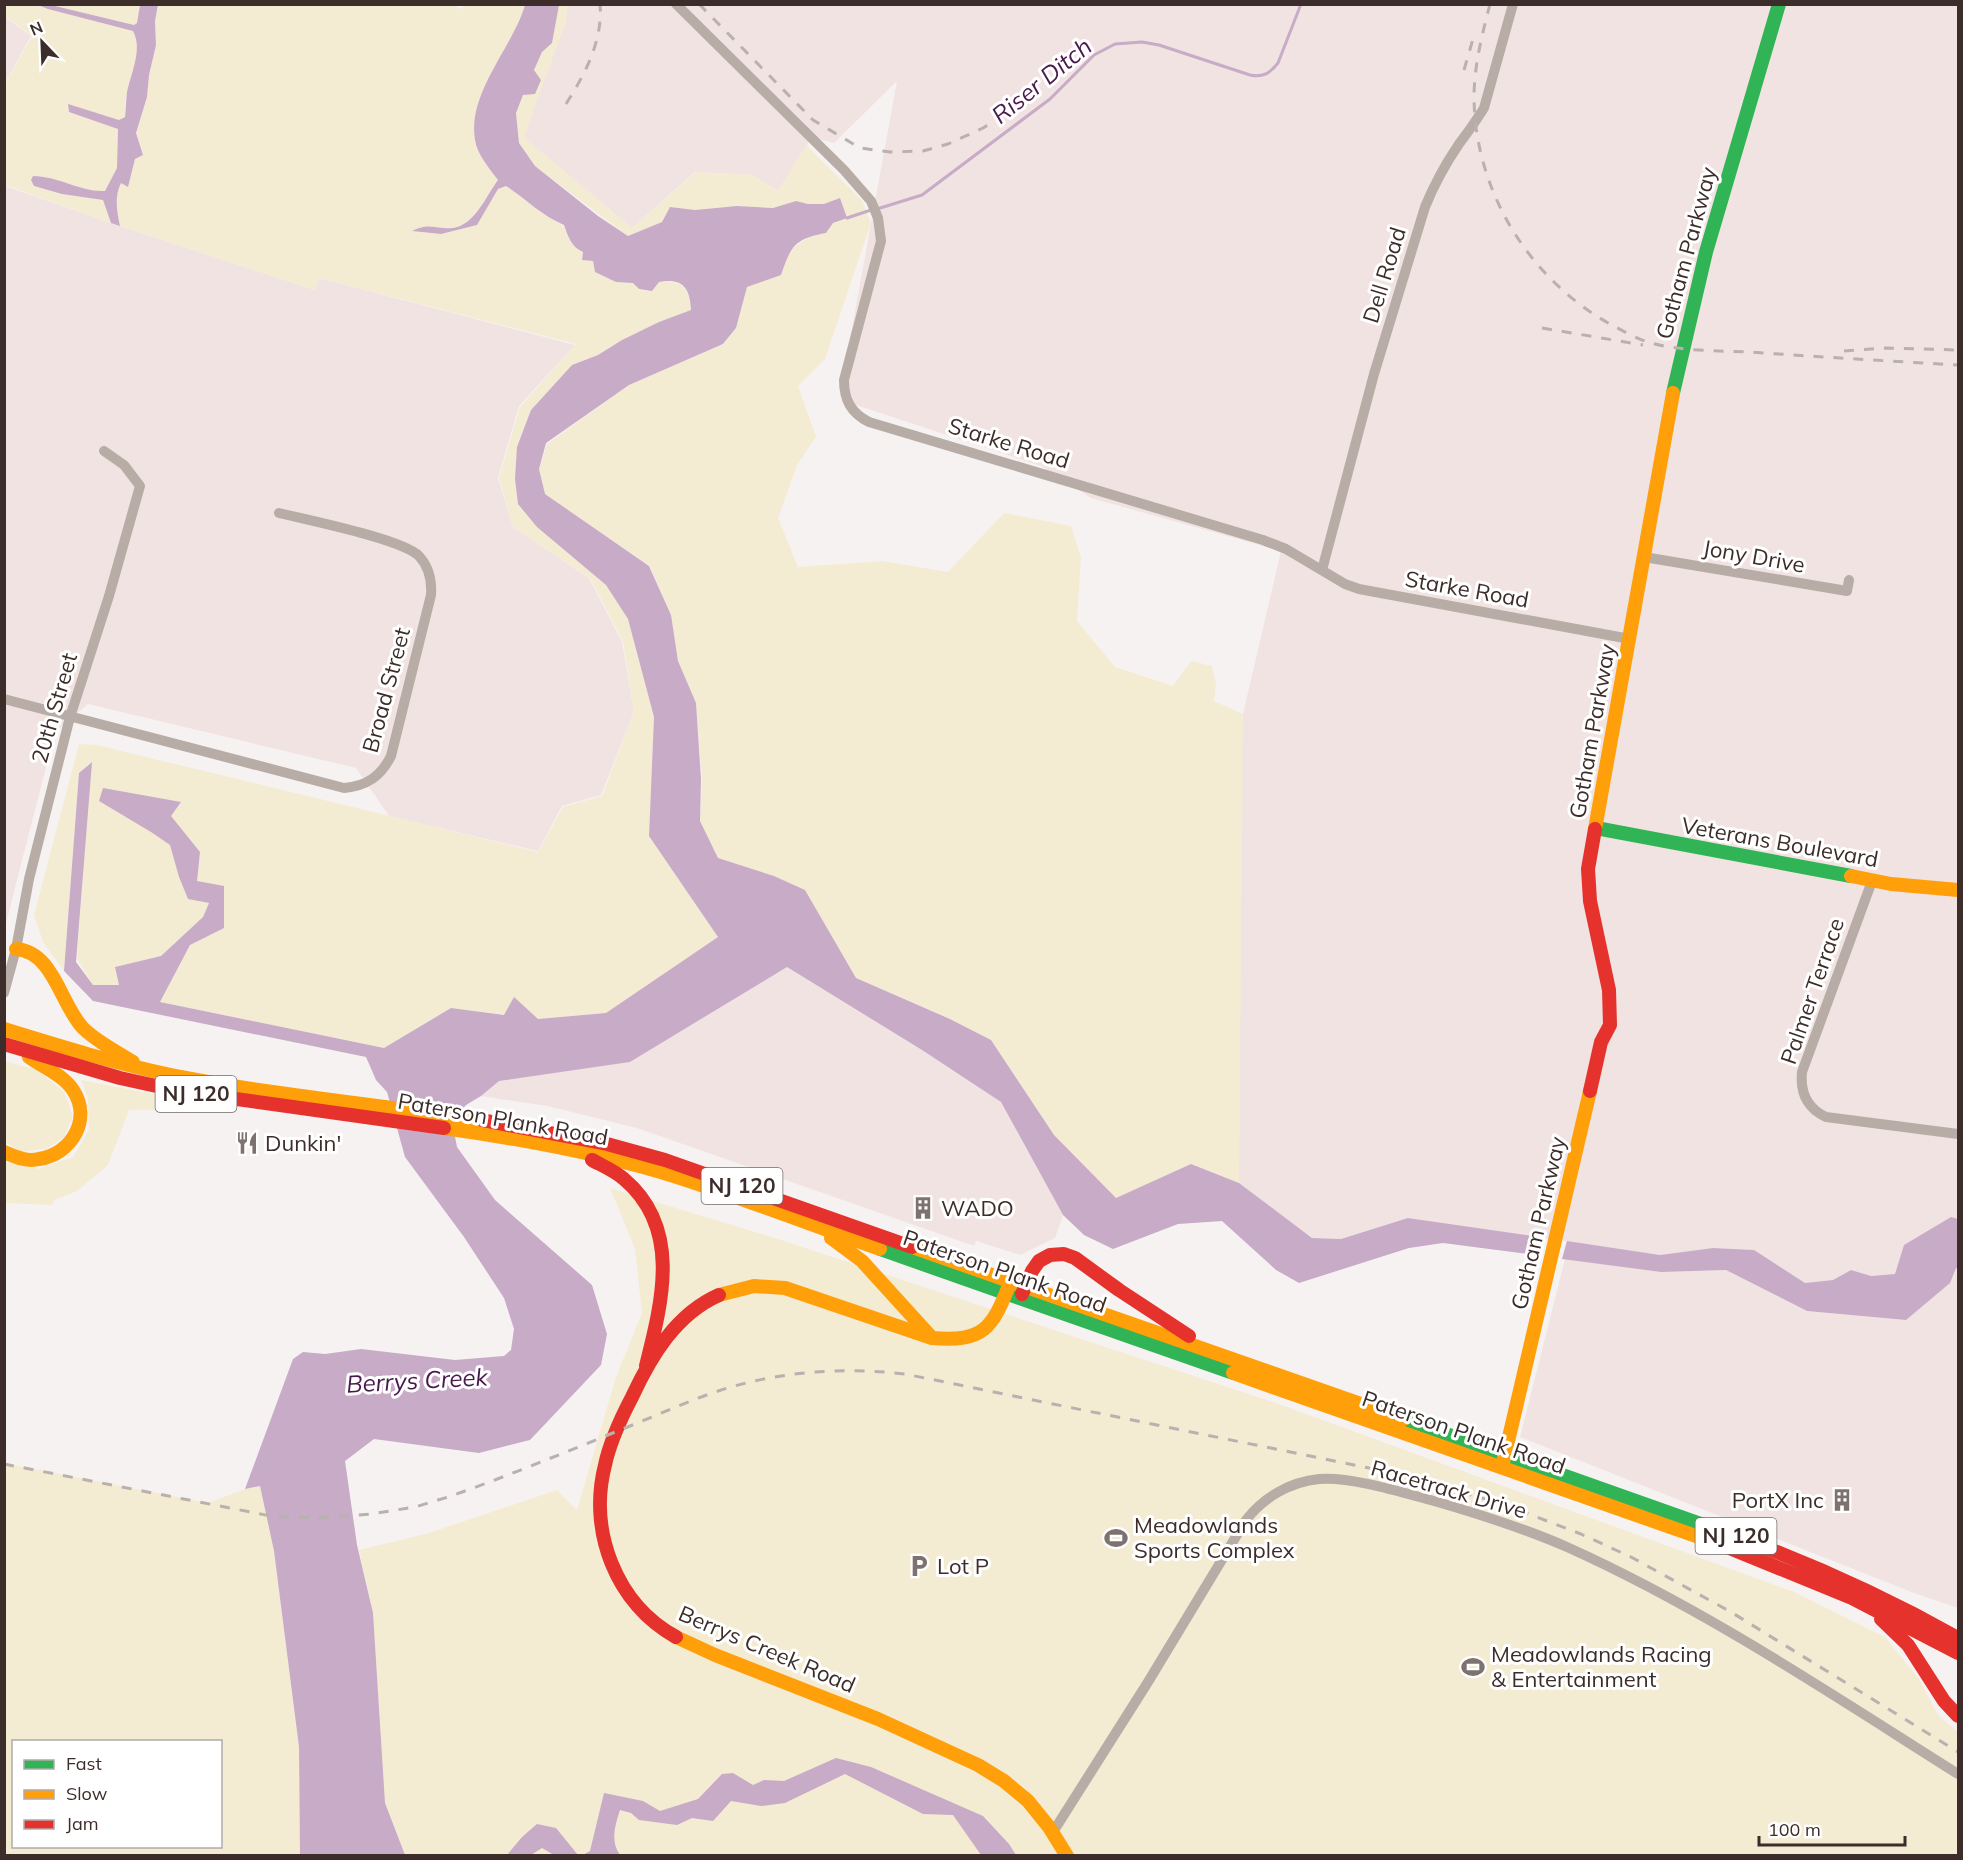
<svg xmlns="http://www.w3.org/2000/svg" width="1963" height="1860" font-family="Mulish,sans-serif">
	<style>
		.built { fill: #f1e3e1 }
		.green { fill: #f4ebd3; fill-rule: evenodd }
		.water { fill: #c7abc7 }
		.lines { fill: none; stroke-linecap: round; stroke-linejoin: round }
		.stream { stroke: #c7abc7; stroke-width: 3 }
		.street { stroke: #b7ada6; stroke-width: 10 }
		.fast { stroke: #30b455; stroke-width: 14 }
		.slow { stroke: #ff9f0a; stroke-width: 14 }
		.jam { stroke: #e5322d; stroke-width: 14 }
		.rail { stroke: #b8b1ae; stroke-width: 3; stroke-dasharray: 10 10; stroke-linecap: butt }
		.labels { text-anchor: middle; stroke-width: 6; stroke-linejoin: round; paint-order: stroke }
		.shield { fill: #fff; stroke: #766c6a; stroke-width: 1.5 }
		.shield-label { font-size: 21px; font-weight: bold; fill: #3c2d2a }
		.street-label { font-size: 22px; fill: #3c2d2a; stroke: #fff }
		.poi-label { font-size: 22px; fill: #3c2d2a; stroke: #fff; text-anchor: start }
		.water-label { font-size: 24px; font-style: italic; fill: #48194c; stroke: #fff }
	</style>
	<rect width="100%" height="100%" fill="#f7f2f2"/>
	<path class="built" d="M 567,5 L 1958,5 L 1958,1219 L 1951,1217 L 1895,1274 L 1871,1276 L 1851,1270 L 1833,1280 L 1805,1283 L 1754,1250 L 1713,1248 L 1660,1255 L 1409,1218 L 1341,1239 L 1312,1238 L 1239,1183 L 1240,819 L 1243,714 L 1281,551 L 1091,498 L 1041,466 L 853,404 L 843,377 L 897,81 L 834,143 L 812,137 L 778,191 L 752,175 L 695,172 L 632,228 L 523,137 L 566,21 Z
		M 5,17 L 31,36 L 5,83 Z
		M 5,186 L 120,226 L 315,290 L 319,278 L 575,345 L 519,406 L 498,478 L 513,527 L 589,578 L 622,642 L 634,712 L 601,795 L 562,806 L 538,851 L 389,816 L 356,768 L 88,704 L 55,732 L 5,927 Z
		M 787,967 L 922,1050 L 1001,1102 L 1063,1215 L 1055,1238 L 1020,1255 L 976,1241 L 974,1246 L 637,1128 L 547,1106 L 481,1096 L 499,1081 L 630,1062 Z
		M 1565,1259 L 1661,1272 L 1726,1270 L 1807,1311 L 1906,1320 L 1956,1268 L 1958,1269 L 1958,1608 L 1914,1593 L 1520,1437 Z"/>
	<path class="green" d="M 454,4 L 459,9 L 467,5 L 525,5 C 513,48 468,92 475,139 C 477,155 489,168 498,180 C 484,198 472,231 445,228 C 431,227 425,224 412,231 L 441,234 L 477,225 L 498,189 L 506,186 C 526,199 542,216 564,226 C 568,237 571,247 583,252 L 582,260 L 593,261 L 595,272 L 616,282 L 633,283 L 639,290 L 652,291 L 659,282 C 682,279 689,287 691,310 L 659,322 L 622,340 L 598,355 L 572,365 L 531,410 L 537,527 L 606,585 L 628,619 L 654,717 L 649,836 L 718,937 L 606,1013 L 538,1019 L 451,1008 L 384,1048 L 160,1002 L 190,945 L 224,927 L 197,881 L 170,816 L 181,803 L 151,832 L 170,845 L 179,877 L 188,899 L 209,903 L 203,917 L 161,956 L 115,967 L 119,985 L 93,985 L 77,958 L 91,762 L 79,773 L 64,971 L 43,942 L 34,915 L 79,744 L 97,745 L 538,852 L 563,807 L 602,796 L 634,712 L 623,642 L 590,578 L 513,527 L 499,478 L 520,407 L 576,344 L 319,278 L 315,290 L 120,226 C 117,212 114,197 121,183 L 128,187 L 135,159 L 143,155 L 136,133 L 147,97 L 149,75 L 156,45 L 155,21 L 159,5 Z
		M 5,5 L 37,5 L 133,31 C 143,49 131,73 127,92 C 125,100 126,108 125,116 L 120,120 L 68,105 L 69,112 L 118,129 L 117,168 L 105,191 C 100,191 95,192 90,191 C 71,187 54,176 33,176 L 31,180 L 34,186 L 62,194 L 103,200 L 111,223 L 5,185 L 5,84 L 32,36 L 5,16 Z
		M 51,5 L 140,5 L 137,23 L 134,25 Z
		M 559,5 L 567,5 L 566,21 L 524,137 L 632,228 L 696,172 L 752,175 L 778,191 L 806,145 L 861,199 L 871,223 L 825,359 L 798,386 L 816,437 L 797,465 L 778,518 L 798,567 L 883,561 L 948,572 L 1004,513 L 1071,526 L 1081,558 L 1077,621 L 1115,667 L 1173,686 L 1191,661 L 1212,666 L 1216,684 L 1214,701 L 1243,714 L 1239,1183 L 1191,1164 L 1116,1198 L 1054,1135 L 991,1040 L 951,1019 L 856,978 L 805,890 L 774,876 L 718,858 L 700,821 L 702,779 L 696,703 L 678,661 L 671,615 L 650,566 L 545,494 L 539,469 L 547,444 L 629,385 L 724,344 L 736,328 L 747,287 L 781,275 L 789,251 L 809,237 L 826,233 L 833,223 L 846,218 L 840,198 L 825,204 L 808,204 L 796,201 L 773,208 L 737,206 L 695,210 L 670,207 L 662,222 L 628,236 L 535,166 L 519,143 L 516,113 L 523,95 L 541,80 L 534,70 L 542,52 L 552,43 Z
		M 4,1061 L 37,1070 L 64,1092 L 73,1116 L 64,1137 L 48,1148 L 22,1152 L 5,1142 Z
		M 81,1080 L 163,1096 L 160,1110 L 129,1110 L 108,1165 L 77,1191 L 54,1200 L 52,1205 L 5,1203 L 4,1159 L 38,1169 L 73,1157 L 89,1130 L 88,1098 Z
		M 610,1188 L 778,1239 L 1276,1403 L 1794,1592 L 1885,1637 L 1919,1679 L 1938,1715 L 1958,1732 L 1958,1855 L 405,1855 L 385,1803 L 373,1613 L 359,1550 L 429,1533 L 557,1490 L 577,1510 L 616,1377 L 642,1313 L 635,1249 Z
		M 4,1463 L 208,1503 L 245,1489 L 260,1486 L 274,1551 L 299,1747 L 300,1855 L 5,1855 ZM 14,1742 L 220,1742 L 220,1846 L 14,1846 Z"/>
	<path class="water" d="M 38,5 L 51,5 L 134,25 L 137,23 L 140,5 L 158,5 L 155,21 L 156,45 L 149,75 L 147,97 L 136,133 L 143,155 L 135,159 L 128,187 L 121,183 C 114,197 117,212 120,226 L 111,223 L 103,200 L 62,194 L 34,186 L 31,180 L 33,176 C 58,176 80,192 105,191 L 117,168 L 118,129 L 69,112 L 68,104 L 119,120 L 125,117 C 126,109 126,100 127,92 C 131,73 143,49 133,31 L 48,9 Z
		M 525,5 L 559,5 L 552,43 L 542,52 L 534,70 L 541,80 L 535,94 L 523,95 L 516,113 L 519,143 L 535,166 L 598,216 L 628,236 L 662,222 L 670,207 L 695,210 L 737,206 L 773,208 L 796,201 L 808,204 L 824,204 L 840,198 L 847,218 L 833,223 L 826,233 C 794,239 791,246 781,275 L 747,287 L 736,328 L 723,344 L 629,385 L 546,443 L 539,469 L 545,494 L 649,566 L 671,615 L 678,661 L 696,703 L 701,779 L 700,821 L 718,858 L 774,876 L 805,890 L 856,978 L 950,1019 L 991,1040 L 1054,1135 L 1116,1198 L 1191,1164 L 1239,1183 L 1312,1238 L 1341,1239 L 1408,1218 L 1540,1237 L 1535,1255 L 1443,1243 L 1409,1248 L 1299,1283 L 1276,1270 L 1222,1221 L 1178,1224 L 1113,1249 L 1084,1235 L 1063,1215 L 1001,1102 L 922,1050 L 787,967 L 630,1062 L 499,1081 L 481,1096 L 466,1105 L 452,1121 L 457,1147 L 495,1200 L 592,1285 L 607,1334 L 601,1365 L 530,1440 L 479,1453 L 374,1439 L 345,1461 L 357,1545 L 373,1613 L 385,1803 L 405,1855 L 300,1855 L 299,1747 L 274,1551 L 260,1486 L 245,1489 L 293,1359 L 303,1352 L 325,1354 L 361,1349 L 455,1360 L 504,1356 L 511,1350 L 514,1329 L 504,1298 L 464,1237 L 405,1157 L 387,1092 L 376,1080 L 366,1057 L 93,1001 L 64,971 L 79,773 L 92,762 L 76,962 L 93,985 L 119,985 L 115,967 L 161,956 L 203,917 L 209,903 L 188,899 L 179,877 L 170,845 L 151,832 L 99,801 L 103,788 L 181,802 L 171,816 L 200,852 L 197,881 L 224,886 L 224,928 L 190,945 L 160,1002 L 384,1048 L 451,1008 L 504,1015 L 514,997 L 538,1019 L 606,1013 L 718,937 L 649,836 L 654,717 L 628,619 L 606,585 L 537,527 L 518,504 L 515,479 L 517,447 L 531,410 L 572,365 L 598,355 L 622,340 L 659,322 L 691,310 C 690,287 682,278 659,282 L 652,291 L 639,289 L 633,283 L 616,282 L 595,272 L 593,261 L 582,260 L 583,252 C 571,247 568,236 564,225 C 542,216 526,199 506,186 L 498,189 L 477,225 L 441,234 L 412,231 C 427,224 429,227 444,228 C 472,232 484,199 498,180 C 489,168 477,154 475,140 C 467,93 513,47 525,5 Z
		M 1951,1217 L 1958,1219 L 1958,1269 L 1956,1268 L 1950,1283 L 1906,1320 L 1807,1311 L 1726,1270 L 1661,1272 L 1562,1259 L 1567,1241 L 1660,1255 L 1713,1248 L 1754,1250 L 1805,1283 L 1833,1280 L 1851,1270 L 1871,1276 L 1895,1274 L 1904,1245 Z
		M 836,1758 L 871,1767 L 983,1816 L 1009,1844 L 1016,1855 L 981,1855 L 953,1815 L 923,1814 L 845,1774 L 785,1803 L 761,1806 L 731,1801 L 713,1821 L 692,1818 L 677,1825 L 639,1820 L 631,1813 L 620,1810 C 615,1825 610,1841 620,1855 L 583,1855 L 590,1851 L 604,1793 L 643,1801 L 660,1811 L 698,1799 L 722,1774 L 733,1773 L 753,1785 L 764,1780 L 784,1781 Z
		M 537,1824 L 556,1828 L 578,1855 L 554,1855 L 542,1848 L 531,1855 L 507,1855 L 522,1837 Z"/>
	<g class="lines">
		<path class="stream" d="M 877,209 L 922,195 L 1050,99 L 1094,55 L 1115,44 L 1142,42 L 1159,45 L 1250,75 C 1263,78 1270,73 1278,63 L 1301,4
			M 847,218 L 871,210"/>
		<path class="street" d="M 676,4 L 844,170 L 871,201 L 878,218 L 881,241 L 844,380 C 844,400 851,413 869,422 L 1263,540 L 1286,549 L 1345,584 L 1359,589 L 1630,639
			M 1644,557 L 1847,591 L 1849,580
			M 1322,570 L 1374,374 L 1425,207 C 1434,185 1446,163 1459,144 C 1468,132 1476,121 1484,108 L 1513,4
			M 4,699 L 344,788 C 367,786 381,776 391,756 L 431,595 C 432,581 429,567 419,556 C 402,539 307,520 279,513
			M 1872,881 L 1802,1072 C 1800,1092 1807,1108 1826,1117 L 1958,1134
			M 4,993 L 16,949 L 29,879 L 70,717 L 109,596 L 140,486 L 124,465 L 104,451
			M 1053,1832 L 1148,1682 L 1246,1520 C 1264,1497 1290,1482 1319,1479 C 1350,1476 1404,1493 1434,1501 C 1479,1514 1524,1528 1567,1547 C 1705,1609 1831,1694 1958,1774"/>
		<path class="fast" d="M 1673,393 L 1706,252 L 1779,4
			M 1596,828 L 1851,876
			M 880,1249 L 1233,1373
			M 1404,1419 L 1718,1530"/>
		<path class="slow" d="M 1595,829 L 1673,393
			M 1851,876 L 1891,884 L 1958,890
			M 16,949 C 54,952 60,1004 83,1028 C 97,1042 116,1051 133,1062
			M 4,1029 C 59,1046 114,1063 171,1075 C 273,1095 378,1105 482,1120
			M 444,1128 C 522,1139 601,1153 677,1177 C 745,1199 812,1225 880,1249
			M 4,1152 C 16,1157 27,1162 39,1159 C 72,1154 92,1119 73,1090 C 63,1075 43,1067 29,1057
			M 831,1238 L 862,1261 L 932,1338
			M 912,1247 L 1404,1419
			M 719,1295 L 754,1286 L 785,1288 L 932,1338 C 984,1342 992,1329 1010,1283
			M 1233,1373 L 1727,1547
			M 1502,1467 L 1590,1091
			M 676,1637 L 715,1655 L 878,1719 L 978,1765 L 1004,1781 L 1028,1801 L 1049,1827 L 1067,1856"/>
		<path class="jam" d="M 4,1044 L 120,1078 L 179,1091 L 444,1128
			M 1590,1091 L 1601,1042 L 1610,1025 L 1609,990 L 1590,901 L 1588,869 L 1595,829
			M 482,1120 L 607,1144 L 665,1160 L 912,1247
			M 592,1160 C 603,1166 615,1171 624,1179 C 682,1228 662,1302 646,1366
			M 1022,1294 L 1032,1271 L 1039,1261 L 1050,1255 L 1064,1254 L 1075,1258 L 1119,1290 L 1189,1336
			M 1718,1530 C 1801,1559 1881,1595 1958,1638
			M 1727,1547 L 1852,1598 L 1958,1653
			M 1881,1619 L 1908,1645 L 1944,1701 L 1958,1716
			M 676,1637 C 616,1604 588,1531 605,1465 C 610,1441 621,1418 632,1397 C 651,1356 676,1314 719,1295"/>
		<path class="rail" d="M 699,4 L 813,120 L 860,148 L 890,152 L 923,151 L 948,144 L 983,128 L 1010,111
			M 1490,4 C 1482,35 1474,66 1474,98 C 1475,191 1529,279 1610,324 C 1623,331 1637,339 1651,343 C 1679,351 1721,351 1750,352 C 1820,357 1889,361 1958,365
			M 1464,70 L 1473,39
			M 566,104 C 585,74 603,41 600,4
			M 1542,328 L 1643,345
			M 1844,351 L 1886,348 L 1958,350
			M 4,1464 L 271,1516 L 320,1518 L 371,1514 L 415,1507 L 448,1497 C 511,1475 573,1449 635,1424 C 672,1409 708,1392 746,1383 C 799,1370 852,1368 905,1374 L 1389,1472 L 1500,1503 L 1581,1534 L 1631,1557 L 1731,1612 L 1958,1752"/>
	</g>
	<defs>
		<g id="restaurant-bare" transform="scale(1.8)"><path d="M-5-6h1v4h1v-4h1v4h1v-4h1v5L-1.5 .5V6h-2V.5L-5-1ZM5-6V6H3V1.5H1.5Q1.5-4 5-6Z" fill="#7d7270" stroke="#fff" stroke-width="2.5" paint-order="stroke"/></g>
		<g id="building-bare" transform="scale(1.8)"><path d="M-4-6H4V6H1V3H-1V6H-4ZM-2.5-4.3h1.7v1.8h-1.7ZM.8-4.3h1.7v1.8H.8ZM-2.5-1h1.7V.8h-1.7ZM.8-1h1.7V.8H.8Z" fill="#7d7270" stroke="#fff" stroke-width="2.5" paint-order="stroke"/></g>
		<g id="stadium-bare" transform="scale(1.8)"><path d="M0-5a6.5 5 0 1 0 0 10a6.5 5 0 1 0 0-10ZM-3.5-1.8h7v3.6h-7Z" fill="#7d7270" stroke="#fff" stroke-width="2.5" paint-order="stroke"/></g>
		<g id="parking-bare" transform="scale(1.8)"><path d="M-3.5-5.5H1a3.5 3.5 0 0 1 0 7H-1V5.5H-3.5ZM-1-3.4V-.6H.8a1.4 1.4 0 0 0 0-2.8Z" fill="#7d7270" stroke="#fff" stroke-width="2.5" paint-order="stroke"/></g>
	</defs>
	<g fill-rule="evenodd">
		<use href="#restaurant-bare" x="247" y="1143"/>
		<use href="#building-bare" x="923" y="1208"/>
		<use href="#building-bare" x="1842" y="1500"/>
		<use href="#stadium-bare" x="1116" y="1538"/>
		<use href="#parking-bare" x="919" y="1566"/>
		<use href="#stadium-bare" x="1473" y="1667"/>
	</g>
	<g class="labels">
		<g class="shield">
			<rect x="155.5" y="1076" width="81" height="36" rx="4.5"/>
			<rect x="701.5" y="1168" width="81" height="36" rx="4.5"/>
			<rect x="1695.5" y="1518" width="81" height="36" rx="4.5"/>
		</g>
		<g class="shield-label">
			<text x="196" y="1101">NJ 120</text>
			<text x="742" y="1193">NJ 120</text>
			<text x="1736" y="1543">NJ 120</text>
		</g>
		<g class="street-label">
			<text transform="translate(1686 253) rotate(-75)" y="8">Gotham Parkway</text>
			<text transform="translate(1384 275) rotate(-73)" y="8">Dell Road</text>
			<text transform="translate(1009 443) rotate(17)" y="8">Starke Road</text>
			<text transform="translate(1754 556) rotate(10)" y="8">Jony Drive</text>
			<text transform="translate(1467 589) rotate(10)" y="8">Starke Road</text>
			<text transform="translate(386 690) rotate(-75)" y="8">Broad Street</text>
			<text transform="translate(54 708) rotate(-74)" y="8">20th Street</text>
			<text transform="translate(1592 731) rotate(-80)" y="8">Gotham Parkway</text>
			<text transform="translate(1780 842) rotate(10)" y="8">Veterans Boulevard</text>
			<text transform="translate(1812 991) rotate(-71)" y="8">Palmer Terrace</text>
			<text transform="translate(503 1119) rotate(10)" y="8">Paterson Plank Road</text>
			<text transform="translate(1538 1223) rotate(-77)" y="8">Gotham Parkway</text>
			<text transform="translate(1005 1271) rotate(19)" y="8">Paterson Plank Road</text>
			<text transform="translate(1464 1432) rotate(19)" y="8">Paterson Plank Road</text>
			<text transform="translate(1449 1489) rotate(16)" y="8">Racetrack Drive</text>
			<text transform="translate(767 1649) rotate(23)" y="8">Berrys Creek Road</text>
		</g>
		<g class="poi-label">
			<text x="265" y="1151">Dunkin'</text>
			<text x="941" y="1216">WADO</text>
			<text x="1824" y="1508" text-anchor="end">PortX Inc</text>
			<text x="1134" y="1533">Meadowlands<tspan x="1134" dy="25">Sports Complex</tspan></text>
			<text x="937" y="1574">Lot P</text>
			<text x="1491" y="1662">Meadowlands Racing<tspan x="1491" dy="25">&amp; Entertainment</tspan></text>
		</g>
		<g class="water-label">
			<text transform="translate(1042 81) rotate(-39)" y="8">Riser Ditch</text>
			<text transform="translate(417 1381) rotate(-3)" y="8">Berrys Creek</text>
		</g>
	</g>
	<rect width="1963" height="1860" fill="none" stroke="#3c2d2a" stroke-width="12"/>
	<rect x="12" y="1740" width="210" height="108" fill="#ffffff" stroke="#b1abaa" stroke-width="1.5"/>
	<rect x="24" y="1760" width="30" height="9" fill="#30b455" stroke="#b1abaa" stroke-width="1.5"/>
	<text x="66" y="1770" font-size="18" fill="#3c2d2a">Fast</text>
	<rect x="24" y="1790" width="30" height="9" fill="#ff9f0a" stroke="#b1abaa" stroke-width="1.5"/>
	<text x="66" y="1800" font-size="18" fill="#3c2d2a">Slow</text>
	<rect x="24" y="1820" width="30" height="9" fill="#e5322d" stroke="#b1abaa" stroke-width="1.5"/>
	<text x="66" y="1830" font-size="18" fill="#3c2d2a">Jam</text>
	<g transform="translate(42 42) rotate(337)" stroke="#ffffff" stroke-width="4.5" paint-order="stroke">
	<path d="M0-4.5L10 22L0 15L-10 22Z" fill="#3c2d2a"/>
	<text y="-9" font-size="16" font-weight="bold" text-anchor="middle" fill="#3c2d2a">N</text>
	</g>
	<path d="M1759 1836v9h146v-9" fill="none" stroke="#3c2d2a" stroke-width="3"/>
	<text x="1768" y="1836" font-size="18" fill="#3c2d2a" stroke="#ffffff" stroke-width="4.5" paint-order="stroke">100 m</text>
</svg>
